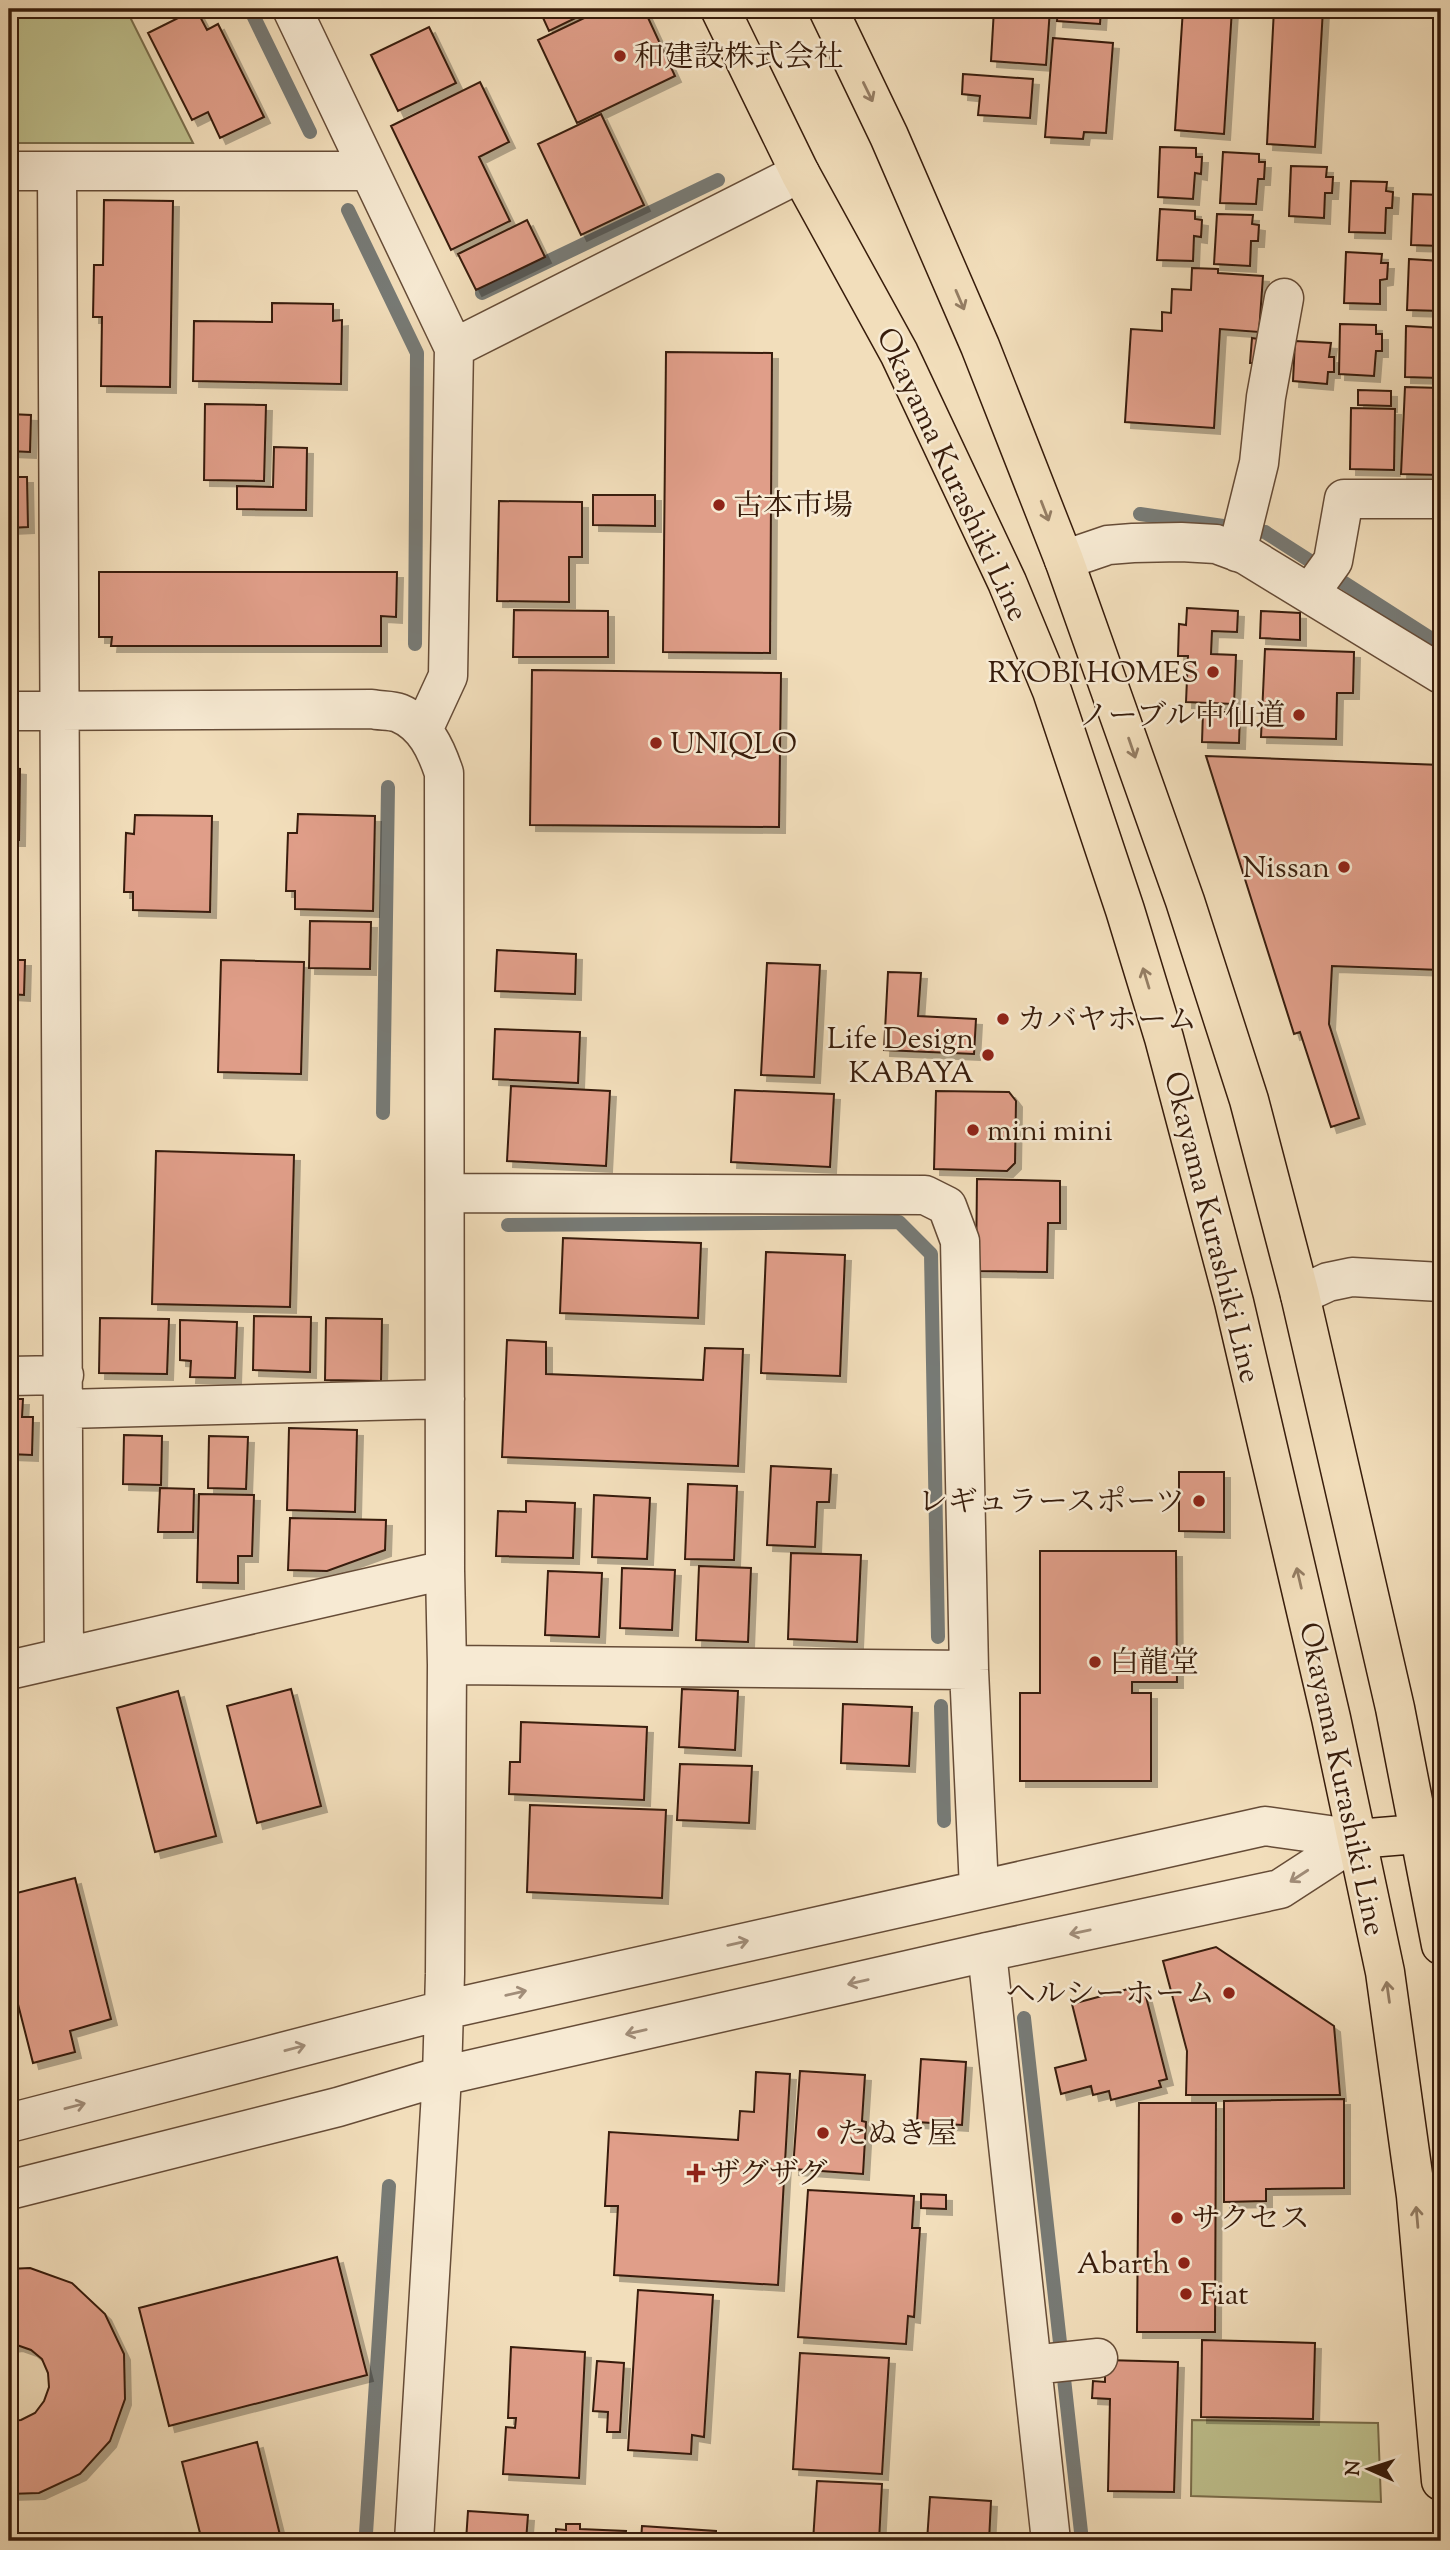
<svg xmlns="http://www.w3.org/2000/svg" width="1450" height="2550" font-family="'Sorts Mill Goudy','Noto Serif JP',serif">
	<style>
		.green { fill: #bec08d; stroke: #7a6e4c; stroke-width: 2 }
		.lines { fill: none; stroke-linecap: round; stroke-linejoin: round }
		.stream { stroke: #777a75; stroke-width: 14 }
		.building { fill: #e09e89; stroke: #371c0b; stroke-width: 2; filter: url(#shadow) }
		.minor-casing { stroke: #664c37; stroke-width: 41 }
		.major-casing { stroke: #371c0b; stroke-width: 41 }
		.minor { stroke: #f7ead3; stroke-width: 38 }
		.major { stroke: #f2debb; stroke-width: 38 }
		.oneway { stroke: #947d63 }
		.oneway2 { stroke: #a18d79 }
		.poi-dot { fill: #8f2418; stroke: #f7ead3; stroke-width: 2.5 }
		.labels { text-anchor: middle; stroke-width: 5; stroke-linejoin: round; paint-order: stroke }
		.poi-label { font-size: 30px; fill: #371c0b; stroke: #f7ead3; text-anchor: start }
		.street-label { font-size: 30px; fill: #371c0b; stroke: #f7ead3 }
	</style>
	<defs>
		<filter id="shadow"><feDropShadow dx="6" dy="6" stdDeviation="0" flood-color="#0004"/></filter>
	</defs>
	<rect width="100%" height="100%" fill="#f2debb"/>
	<filter id="stains"><feTurbulence type="fractalNoise" baseFrequency=".00286" numOctaves="4"/><feColorMatrix values="0 0 0 0 .2 0 0 0 0 .09 0 0 0 0 .02 0 0 0 .5 -.17"/></filter>
	<radialGradient id="worn" r=".72"><stop offset=".6" stop-color="#630" stop-opacity="0"/><stop offset="1" stop-color="#630" stop-opacity=".3"/></radialGradient>
	<path class="green" d="M 9,9 L 126,9 L 193,143 L 9,143 Z
		M 1192,2420 L 1378,2423 L 1381,2502 L 1191,2496 Z"/>
	<g class="lines">
		<path class="stream" d="M 250,9 L 310,132
			M 348,210 L 417,353 L 415,644
			M 482,293 L 718,180
			M 1140,514 L 1265,532 L 1441,645
			M 383,1113 L 388,787
			M 508,1225 L 899,1222 L 931,1254 L 938,1637
			M 941,1706 L 944,1821
			M 1024,2018 L 1082,2541
			M 366,2533 L 389,2186"/>
	</g>
	<path class="building" d="M 196,9 L 207,30 L 218,24 L 264,117 L 220,138 L 208,112 L 192,120 L 148,33 Z
		M 539,9 L 594,9 L 549,31 Z
		M 603,9 L 644,9 L 675,76 L 577,123 L 538,40 Z
		M 994,9 L 1050,9 L 1046,65 L 991,61 Z
		M 1058,9 L 1101,9 L 1100,24 L 1057,21 Z
		M 1183,9 L 1232,9 L 1224,134 L 1175,130 Z
		M 1274,9 L 1323,9 L 1315,147 L 1267,144 Z
		M 429,27 L 456,83 L 398,111 L 371,55 Z
		M 1053,38 L 1113,43 L 1106,133 L 1084,132 L 1083,139 L 1045,137 Z
		M 963,74 L 1033,79 L 1030,118 L 978,115 L 980,96 L 962,94 Z
		M 480,82 L 509,142 L 479,157 L 510,221 L 451,250 L 391,126 Z
		M 601,114 L 644,205 L 581,235 L 538,144 Z
		M 1160,147 L 1196,148 L 1196,157 L 1202,157 L 1201,174 L 1195,173 L 1193,199 L 1158,197 Z
		M 1223,152 L 1259,154 L 1259,162 L 1265,162 L 1264,179 L 1258,179 L 1256,204 L 1220,203 Z
		M 1291,166 L 1327,167 L 1326,177 L 1333,177 L 1332,193 L 1325,193 L 1324,218 L 1289,216 Z
		M 1351,181 L 1387,182 L 1386,191 L 1393,192 L 1392,208 L 1386,208 L 1385,233 L 1349,232 Z
		M 1413,194 L 1441,195 L 1441,246 L 1411,245 Z
		M 104,200 L 173,201 L 170,387 L 101,386 L 102,317 L 93,317 L 94,265 L 103,265 Z
		M 1160,209 L 1195,211 L 1195,219 L 1202,220 L 1201,237 L 1194,236 L 1193,261 L 1157,260 Z
		M 1217,214 L 1253,215 L 1252,224 L 1259,225 L 1258,241 L 1251,241 L 1250,266 L 1214,264 Z
		M 527,220 L 545,257 L 476,290 L 458,254 Z
		M 1346,252 L 1382,254 L 1381,263 L 1388,263 L 1387,279 L 1380,280 L 1380,304 L 1344,303 Z
		M 1409,259 L 1441,261 L 1441,311 L 1407,310 Z
		M 1192,268 L 1218,269 L 1218,273 L 1263,276 L 1259,332 L 1220,329 L 1214,428 L 1125,422 L 1131,329 L 1162,331 L 1162,312 L 1171,313 L 1172,289 L 1191,290 Z
		M 272,303 L 333,304 L 333,321 L 342,320 L 341,384 L 193,381 L 194,321 L 272,322 Z
		M 1340,324 L 1376,325 L 1376,334 L 1382,334 L 1382,351 L 1376,351 L 1374,376 L 1339,374 Z
		M 1406,326 L 1441,328 L 1440,378 L 1405,377 Z
		M 1252,338 L 1265,340 L 1263,363 L 1250,363 Z
		M 1295,341 L 1331,343 L 1329,357 L 1334,357 L 1334,372 L 1328,372 L 1327,384 L 1293,381 Z
		M 666,352 L 772,353 L 770,653 L 663,652 Z
		M 1405,387 L 1441,388 L 1441,475 L 1401,474 Z
		M 1358,390 L 1391,391 L 1391,406 L 1358,405 Z
		M 205,404 L 266,405 L 264,481 L 204,480 Z
		M 1351,408 L 1395,409 L 1394,470 L 1350,469 Z
		M 9,414 L 31,415 L 30,452 L 9,451 Z
		M 274,447 L 307,448 L 306,510 L 237,509 L 237,486 L 273,487 Z
		M 9,477 L 27,477 L 28,527 L 9,528 Z
		M 593,495 L 655,495 L 655,526 L 593,525 Z
		M 499,501 L 582,502 L 582,557 L 569,557 L 569,602 L 497,601 Z
		M 99,572 L 397,572 L 396,617 L 381,616 L 381,646 L 111,646 L 112,637 L 99,637 Z
		M 1187,608 L 1238,611 L 1237,632 L 1212,631 L 1211,654 L 1236,655 L 1234,704 L 1186,702 L 1188,656 L 1178,656 L 1179,624 L 1186,625 Z
		M 514,610 L 608,611 L 608,657 L 513,657 Z
		M 1261,611 L 1300,613 L 1300,640 L 1260,638 Z
		M 1265,649 L 1354,652 L 1353,693 L 1337,693 L 1336,739 L 1261,737 Z
		M 532,670 L 781,673 L 779,827 L 530,825 Z
		M 1203,712 L 1240,712 L 1239,743 L 1202,742 Z
		M 1206,756 L 1441,765 L 1441,970 L 1332,966 L 1329,1024 L 1359,1118 L 1331,1127 L 1300,1032 L 1294,1034 Z
		M 9,768 L 20,769 L 19,840 L 9,840 Z
		M 298,814 L 375,816 L 373,911 L 295,909 L 295,891 L 286,891 L 288,833 L 297,833 Z
		M 135,815 L 212,816 L 210,912 L 133,910 L 133,892 L 124,892 L 126,833 L 134,834 Z
		M 9,846 L 11,847 L 9,945 Z
		M 310,921 L 371,922 L 370,969 L 309,968 Z
		M 497,950 L 576,954 L 575,994 L 495,991 Z
		M 9,960 L 25,960 L 24,995 L 9,994 Z
		M 221,960 L 304,962 L 301,1074 L 218,1072 Z
		M 767,963 L 820,965 L 814,1077 L 761,1075 Z
		M 888,972 L 921,973 L 918,1016 L 976,1019 L 974,1054 L 884,1050 Z
		M 495,1029 L 580,1032 L 578,1083 L 493,1079 Z
		M 511,1086 L 610,1091 L 606,1166 L 507,1161 Z
		M 735,1090 L 834,1094 L 830,1167 L 731,1162 Z
		M 936,1091 L 1009,1092 L 1016,1101 L 1015,1163 L 1007,1171 L 934,1169 Z
		M 156,1151 L 294,1155 L 290,1307 L 152,1304 Z
		M 977,1179 L 1060,1181 L 1060,1223 L 1048,1223 L 1047,1272 L 976,1271 Z
		M 563,1238 L 701,1243 L 698,1318 L 560,1313 Z
		M 766,1252 L 845,1255 L 840,1376 L 761,1373 Z
		M 254,1316 L 311,1317 L 310,1372 L 253,1370 Z
		M 100,1318 L 169,1319 L 167,1374 L 99,1373 Z
		M 326,1318 L 382,1319 L 381,1381 L 325,1380 Z
		M 180,1320 L 237,1322 L 235,1378 L 190,1377 L 191,1361 L 180,1360 Z
		M 507,1340 L 546,1342 L 546,1374 L 703,1380 L 705,1348 L 743,1349 L 738,1466 L 502,1457 Z
		M 9,1399 L 23,1399 L 22,1417 L 33,1417 L 32,1455 L 9,1454 Z
		M 289,1428 L 357,1430 L 355,1512 L 287,1510 Z
		M 124,1435 L 162,1436 L 161,1485 L 123,1484 Z
		M 209,1436 L 248,1437 L 246,1489 L 208,1488 Z
		M 771,1466 L 831,1469 L 829,1502 L 817,1502 L 815,1547 L 767,1545 Z
		M 1179,1472 L 1224,1472 L 1224,1532 L 1179,1531 Z
		M 688,1484 L 737,1486 L 734,1560 L 685,1559 Z
		M 160,1488 L 194,1489 L 193,1532 L 158,1532 Z
		M 199,1494 L 254,1495 L 252,1556 L 238,1556 L 238,1583 L 197,1582 Z
		M 594,1495 L 650,1498 L 647,1559 L 592,1557 Z
		M 526,1501 L 575,1503 L 573,1558 L 496,1556 L 498,1511 L 526,1512 Z
		M 290,1518 L 386,1520 L 385,1550 L 327,1571 L 288,1570 Z
		M 1040,1551 L 1176,1551 L 1177,1682 L 1132,1682 L 1132,1693 L 1151,1693 L 1151,1781 L 1020,1781 L 1020,1693 L 1040,1693 Z
		M 791,1553 L 861,1555 L 857,1642 L 788,1639 Z
		M 699,1566 L 751,1568 L 748,1642 L 696,1640 Z
		M 622,1568 L 675,1570 L 672,1630 L 620,1628 Z
		M 548,1571 L 602,1573 L 599,1637 L 545,1635 Z
		M 291,1689 L 321,1806 L 257,1823 L 227,1706 Z
		M 682,1689 L 738,1691 L 735,1750 L 679,1747 Z
		M 178,1691 L 216,1836 L 155,1852 L 117,1708 Z
		M 843,1704 L 912,1707 L 909,1766 L 841,1763 Z
		M 521,1722 L 647,1727 L 644,1800 L 509,1794 L 510,1762 L 520,1762 Z
		M 680,1764 L 752,1766 L 749,1823 L 677,1820 Z
		M 530,1805 L 666,1810 L 662,1898 L 527,1892 Z
		M 75,1878 L 111,2019 L 70,2031 L 75,2052 L 33,2063 L 9,1969 L 9,1895 Z
		M 1216,1947 L 1334,2026 L 1340,2095 L 1186,2095 L 1187,2051 L 1163,1961 Z
		M 1143,1985 L 1167,2079 L 1159,2081 L 1161,2087 L 1111,2100 L 1109,2091 L 1093,2095 L 1091,2086 L 1061,2094 L 1055,2068 L 1086,2060 L 1072,2004 Z
		M 921,2059 L 966,2062 L 962,2125 L 917,2122 Z
		M 800,2071 L 865,2075 L 862,2121 L 866,2122 L 863,2174 L 793,2169 Z
		M 756,2072 L 790,2074 L 778,2285 L 614,2275 L 618,2206 L 605,2206 L 609,2132 L 738,2140 L 740,2111 L 754,2112 Z
		M 1344,2099 L 1344,2188 L 1266,2189 L 1266,2201 L 1224,2202 L 1224,2101 Z
		M 1139,2103 L 1216,2103 L 1215,2332 L 1137,2332 Z
		M 808,2190 L 914,2196 L 912,2228 L 920,2228 L 914,2317 L 908,2316 L 906,2344 L 798,2337 Z
		M 921,2194 L 946,2195 L 946,2209 L 921,2208 Z
		M 337,2257 L 367,2375 L 169,2426 L 139,2308 Z
		M 30,2268 L 72,2283 L 105,2314 L 124,2354 L 125,2399 L 110,2441 L 80,2474 L 39,2493 L 9,2494 L 9,2421 L 21,2420 L 35,2413 L 44,2401 L 49,2387 L 48,2373 L 42,2359 L 31,2350 L 17,2345 L 9,2346 L 9,2269 Z
		M 638,2290 L 713,2295 L 704,2437 L 692,2435 L 691,2454 L 628,2450 Z
		M 1202,2340 L 1315,2343 L 1313,2419 L 1201,2417 Z
		M 511,2347 L 585,2352 L 579,2478 L 503,2474 L 506,2427 L 515,2428 L 516,2418 L 508,2418 Z
		M 800,2353 L 889,2358 L 882,2474 L 793,2469 Z
		M 1105,2360 L 1178,2362 L 1174,2492 L 1108,2491 L 1110,2399 L 1092,2398 L 1093,2381 L 1105,2382 Z
		M 597,2361 L 624,2363 L 620,2432 L 607,2432 L 608,2412 L 593,2411 Z
		M 257,2442 L 281,2539 L 272,2541 L 202,2541 L 182,2462 Z
		M 817,2481 L 882,2484 L 879,2541 L 813,2541 Z
		M 930,2497 L 991,2501 L 989,2541 L 927,2541 Z
		M 468,2511 L 528,2515 L 526,2541 L 466,2541 Z
		M 566,2524 L 580,2524 L 580,2529 L 626,2531 L 625,2541 L 556,2541 L 556,2529 L 566,2530 Z
		M 642,2526 L 716,2531 L 716,2541 L 641,2541 Z
		M 735,2537 L 786,2539 L 786,2541 L 735,2541 Z"/>
	<g class="lines">
		<g class="minor-casing">
			<path id="minor" d="M 292,9 L 454,348 L 448,676 L 423,730
				M 9,171 L 368,171
				M 57,171 L 64,1656
				M 454,348 L 800,173
				M 1237,552 L 1259,463 L 1266,397 L 1284,298
				M 1064,560 L 1108,545 L 1133,543 L 1181,542 L 1216,544 L 1246,555 L 1441,674
				M 1310,593 L 1333,561 L 1344,499 L 1441,499
				M 9,711 L 372,709 C 380,711 391,710 399,713 C 425,724 436,749 444,773 L 445,1570 L 447,1665 L 445,1974 L 442,2076 L 414,2541
				M 445,1193 L 925,1195 L 947,1206 L 960,1241 L 969,1670 L 979,1889
				M 1300,1295 L 1328,1282 L 1352,1277 L 1441,1282
				M 9,1376 L 64,1375
				M 65,1409 L 445,1399
				M 447,1665 L 969,1670
				M 9,1670 L 445,1570
				M 987,1952 L 1051,2541
				M 9,2123 L 444,2010 L 1265,1826 L 1357,1839
				M 9,2190 L 338,2107 L 442,2076 L 987,1952 L 1280,1889 L 1357,1839
				M 1032,2365 L 1098,2358"/>
		</g>
		<g class="major-casing">
			<path id="major" d="M 720,9 L 800,173 L 899,353 L 1007,582 L 1052,691 L 1125,910 L 1164,1038 L 1234,1302 L 1331,1718 L 1385,1972 L 1416,2196 L 1441,2481
				M 828,9 L 889,136 L 980,346 L 1064,560 L 1185,901 L 1249,1100 L 1300,1295 L 1395,1708 L 1441,1945
				M 1357,1839 L 1441,1832"/>
		</g>
		<use href="#minor" class="minor"/>
		<use href="#major" class="major"/>
	</g>
	<defs><path id="oneway-shaft" d="M-6 0H5M1.5-3L5.5 0L1.5 3" fill="none" stroke-width="1.6" stroke-linecap="round" stroke-linejoin="round" transform="scale(1.75)"/></defs>
	<g class="oneway">
		<use href="#oneway-shaft" transform="translate(868 92) rotate(64)"/>
		<use href="#oneway-shaft" transform="translate(960 300) rotate(67)"/>
		<use href="#oneway-shaft" transform="translate(1045 511) rotate(69)"/>
		<use href="#oneway-shaft" transform="translate(1132 748) rotate(71)"/>
		<use href="#oneway-shaft" transform="translate(1146 978) rotate(-107)"/>
		<use href="#oneway-shaft" transform="translate(1299 1578) rotate(-103)"/>
		<use href="#oneway-shaft" transform="translate(1388 1992) rotate(-98)"/>
		<use href="#oneway-shaft" transform="translate(1417 2217) rotate(-95)"/>
	</g>
	<g class="oneway2">
		<use href="#oneway-shaft" transform="translate(1299 1876) rotate(147)"/>
		<use href="#oneway-shaft" transform="translate(1080 1932) rotate(168)"/>
		<use href="#oneway-shaft" transform="translate(738 1943) rotate(-13)"/>
		<use href="#oneway-shaft" transform="translate(858 1982) rotate(167)"/>
		<use href="#oneway-shaft" transform="translate(516 1993) rotate(-13)"/>
		<use href="#oneway-shaft" transform="translate(636 2032) rotate(167)"/>
		<use href="#oneway-shaft" transform="translate(295 2048) rotate(-15)"/>
		<use href="#oneway-shaft" transform="translate(75 2106) rotate(-15)"/>
	</g>
	<g class="poi-dot">
		<circle cx="620" cy="56" r="7"/>
		<circle cx="719" cy="505" r="7"/>
		<circle cx="1213" cy="672" r="7"/>
		<circle cx="1299" cy="715" r="7"/>
		<circle cx="656" cy="743" r="7"/>
		<circle cx="1344" cy="867" r="7"/>
		<circle cx="1003" cy="1019" r="7"/>
		<circle cx="988" cy="1055" r="7"/>
		<circle cx="973" cy="1130" r="7"/>
		<circle cx="1199" cy="1501" r="7"/>
		<circle cx="1095" cy="1662" r="7"/>
		<circle cx="1229" cy="1993" r="7"/>
		<circle cx="823" cy="2133" r="7"/>
		<path d="M692.5 2162.5h7v7h7v7h-7v7h-7v-7h-7v-7h7z"/>
		<circle cx="1177" cy="2218" r="7"/>
		<circle cx="1184" cy="2263" r="7"/>
		<circle cx="1186" cy="2294" r="7"/>
	</g>
	<g class="labels">
		<g class="poi-label">
			<text x="634" y="66">和建設株式会社</text>
			<text x="733" y="515">古本市場</text>
			<text x="1199" y="682" text-anchor="end">RYOBI HOMES</text>
			<text x="1285" y="725" text-anchor="end">ノーブル中仙道</text>
			<text x="670" y="753">UNIQLO</text>
			<text x="1330" y="877" text-anchor="end">Nissan</text>
			<text x="1017" y="1029">カバヤホーム</text>
			<text x="974" y="1048" text-anchor="end">Life Design<tspan x="974" dy="34">KABAYA</tspan></text>
			<text x="987" y="1140">mini mini</text>
			<text x="1185" y="1511" text-anchor="end">レギュラースポーツ</text>
			<text x="1109" y="1672">白龍堂</text>
			<text x="1215" y="2003" text-anchor="end">ヘルシーホーム</text>
			<text x="837" y="2143">たぬき屋</text>
			<text x="710" y="2183">ザグザグ</text>
			<text x="1191" y="2228">サクセス</text>
			<text x="1170" y="2273" text-anchor="end">Abarth</text>
			<text x="1200" y="2304">Fiat</text>
		</g>
		<g class="street-label">
			<text transform="translate(953 474) rotate(65)" y="10">Okayama Kurashiki Line</text>
			<text transform="translate(1213 1227) rotate(76)" y="10">Okayama Kurashiki Line</text>
			<text transform="translate(1343 1779) rotate(78)" y="10">Okayama Kurashiki Line</text>
		</g>
	</g>
	<rect width="1450" height="2550" fill="none" stroke="#f2debb" stroke-width="35"/>
	<rect x="10" y="10" width="1429" height="2529" fill="none" stroke="#371c0b" stroke-width="3.5"/>
	<rect x="18" y="18" width="1415" height="2515" fill="none" stroke="#371c0b" stroke-width="2"/>
	<g transform="translate(1369 2469) rotate(273)" stroke="#f7ead3" stroke-width="5" paint-order="stroke">
	<path d="M0-5L12 26L0 18L-12 26Z" fill="#371c0b"/>
	<text y="-10" font-size="19" font-weight="bold" text-anchor="middle" fill="#371c0b">N</text>
	</g>
	<rect width="100%" height="100%" filter="url(#stains)"/>
	<rect width="100%" height="100%" fill="url(#worn)"/>
</svg>
